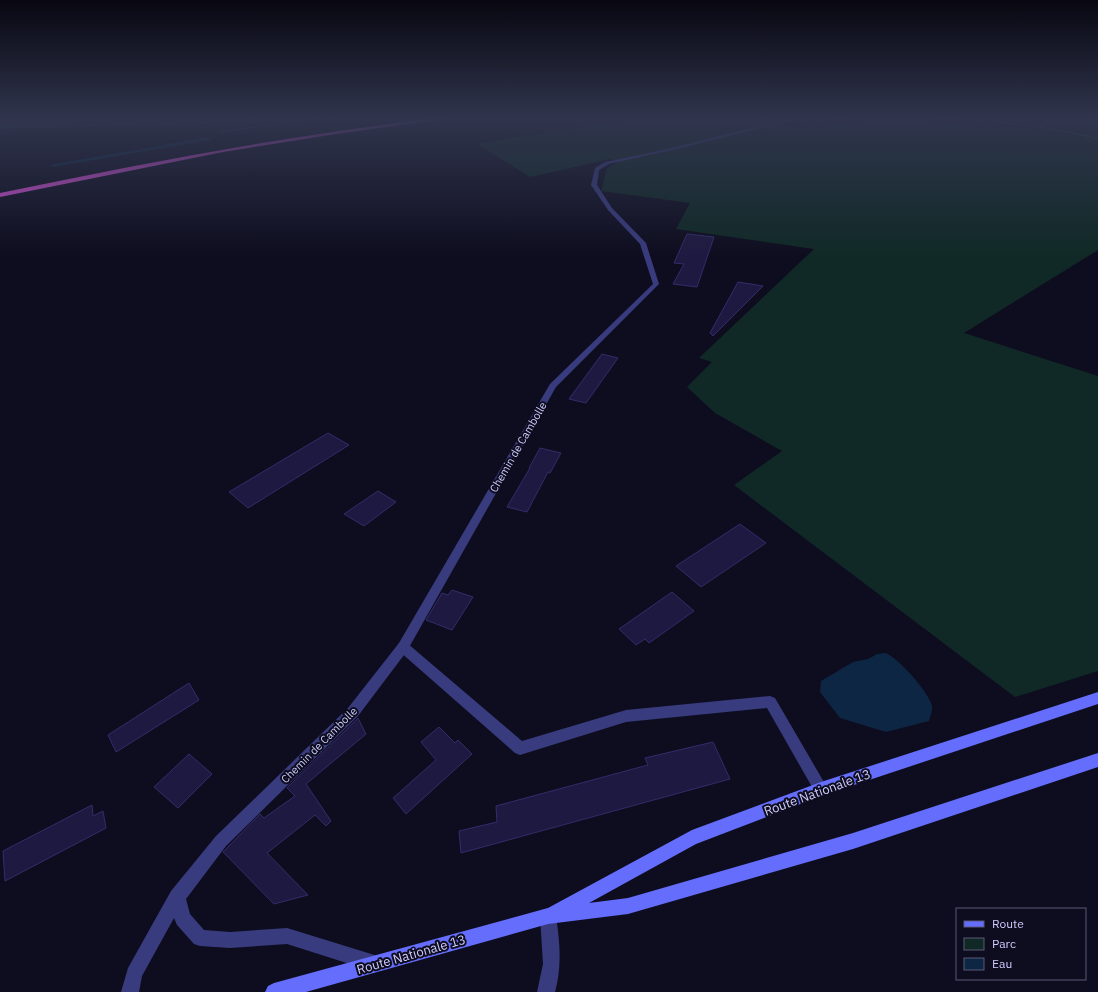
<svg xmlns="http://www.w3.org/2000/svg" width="1098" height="992" font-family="'IBM Plex Sans',sans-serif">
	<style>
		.green { fill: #102926 }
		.water { fill: #0d2643 }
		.building { fill: #1e1940; stroke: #332c6b }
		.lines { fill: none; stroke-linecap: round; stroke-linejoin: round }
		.path { stroke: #30ae9d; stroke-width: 1; stroke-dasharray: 1 1.5; stroke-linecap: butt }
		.service { fill: #383b7d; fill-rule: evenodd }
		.minor { fill: #383b7d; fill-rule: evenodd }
		.secondary { fill: #656dfc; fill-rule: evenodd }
		.trunk { fill: #d64fd4; fill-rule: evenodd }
		.labels { text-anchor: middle; stroke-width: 4; stroke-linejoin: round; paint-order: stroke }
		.street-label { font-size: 11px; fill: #ceccfe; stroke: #0e0d1f }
		.near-street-label { font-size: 13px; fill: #ceccfe; stroke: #0e0d1f }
	</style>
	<rect width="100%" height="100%" fill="#0e0d1f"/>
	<path class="green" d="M 0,118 L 152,118 L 146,123 L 0,128 Z
		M 631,118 L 794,118 L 778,122 L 796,128 L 878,118 L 903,118 L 1038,129 L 1037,118 L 1098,118 L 1098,250 L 964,333 L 1098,376 L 1098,671 L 1015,697 L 734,485 L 782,451 L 715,413 L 687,387 L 712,362 L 699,358 L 814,249 L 676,229 L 690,203 L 601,191 L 607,168 L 619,162 L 610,159 L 530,177 L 477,144 Z"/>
	<path class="water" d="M 209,137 L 211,140 L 53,167 L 49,165 Z
		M 886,653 C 899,659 929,692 932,706 C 933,711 930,716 929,721 L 886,732 L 840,718 L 820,692 L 821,681 L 853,662 L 868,659 L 877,654 Z"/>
	<path class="building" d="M 687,234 L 714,237 L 697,287 L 673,284 L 684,264 L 674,263 Z
		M 738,282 L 763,286 L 713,336 L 710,333 Z
		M 602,354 L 618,358 L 586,403 L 569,399 Z
		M 328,433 L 349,445 L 248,508 L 229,492 Z
		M 540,448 L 561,453 L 550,473 L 548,472 L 527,512 L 507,507 L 530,468 L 529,468 Z
		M 378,491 L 396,502 L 364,526 L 344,514 Z
		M 740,524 L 766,543 L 701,587 L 676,566 Z
		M 452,590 L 473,597 L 452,630 L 426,620 L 442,593 L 448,595 Z
		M 672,592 L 694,611 L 649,643 L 645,639 L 636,645 L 619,629 Z
		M 189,683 L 199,700 L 116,752 L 108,735 Z
		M 358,718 L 366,734 L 306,784 L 331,821 L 326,826 L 315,815 L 267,853 L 308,895 L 274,904 L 223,852 L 260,814 L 264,818 L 295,796 L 287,788 Z
		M 439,727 L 455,743 L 458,740 L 472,754 L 406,814 L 393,798 L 436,760 L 421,742 Z
		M 713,742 L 730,779 L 461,853 L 459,831 L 497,822 L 496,806 L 648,765 L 645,758 Z
		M 189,754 L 212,774 L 178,808 L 154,787 Z
		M 92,805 L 93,816 L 103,811 L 106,828 L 5,881 L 3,851 Z"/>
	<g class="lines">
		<path class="path" d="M 933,118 C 989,122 1044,124 1098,139
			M 308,120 L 341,118
			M 818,122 L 853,118
			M 0,128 L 308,120
			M 222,132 L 289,122"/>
		<path class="service" d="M 403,642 L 407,643 L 522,741 L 626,710 L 770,696 L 775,698 L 828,789 L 826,794 L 821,796 L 816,794 L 767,708 L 626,722 L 520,755 L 515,753 L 399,651 L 397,647 L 399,643 Z"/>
		<path class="minor" d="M 810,118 L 789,121 L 668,151 L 609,164 L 599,170 L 597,185 L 612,208 L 646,243 L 659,284 L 556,387 L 407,651 L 358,716 L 226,846 L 186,899 L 190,914 L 204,930 L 230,932 L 287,928 L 381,957 L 384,963 L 381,969 L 375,972 L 287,944 L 230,948 L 200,946 L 194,944 L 177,925 L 174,918 L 142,976 L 139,992 L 121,992 L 128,968 L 171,891 L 216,836 L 348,708 L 399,643 L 550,384 L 653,284 L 640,244 L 608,210 L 591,185 L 595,168 L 605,162 L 668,149 L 789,119 Z
			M 548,908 L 554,910 L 556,916 C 560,942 562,967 555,992 L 537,992 L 543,964 L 540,916 L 542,910 Z"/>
		<path class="secondary" d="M 1098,692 L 1098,704 L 821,796 L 696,844 L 589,903 L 628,898 L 853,833 L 1098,753 L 1098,767 L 853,849 L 628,914 L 548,924 L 306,992 L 265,992 L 268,986 L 274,983 L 548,908 L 692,830 L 821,782 Z"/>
		<path class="trunk" d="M 437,118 L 451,118 L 336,134 L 223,152 L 0,197 L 0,193 C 145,163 290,135 437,118 Z"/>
	</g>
	<linearGradient id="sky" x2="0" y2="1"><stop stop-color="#080711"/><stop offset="0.46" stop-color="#30354d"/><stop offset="1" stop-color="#30354d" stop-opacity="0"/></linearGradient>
	<rect width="1098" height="257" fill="url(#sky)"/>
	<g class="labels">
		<g class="street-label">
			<text transform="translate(518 447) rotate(-60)" y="4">Chemin de Cambolle</text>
			<text transform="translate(319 745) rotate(-45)" y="4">Chemin de Cambolle</text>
		</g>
		<g class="near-street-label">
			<text transform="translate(817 792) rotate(-20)" y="5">Route Nationale 13</text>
			<text transform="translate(411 954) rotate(-16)" y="5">Route Nationale 13</text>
		</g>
	</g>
	<rect x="956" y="908" width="130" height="72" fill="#0e0d1f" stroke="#5b5978"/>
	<rect x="964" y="921" width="20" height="6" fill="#656dfc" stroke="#5b5978"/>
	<text x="992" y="928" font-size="12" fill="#ceccfe">Route</text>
	<rect x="964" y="938" width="20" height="12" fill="#102926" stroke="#5b5978"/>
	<text x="992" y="948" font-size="12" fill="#ceccfe">Parc</text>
	<rect x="964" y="958" width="20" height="12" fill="#0d2643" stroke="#5b5978"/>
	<text x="992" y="968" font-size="12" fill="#ceccfe">Eau</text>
</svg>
